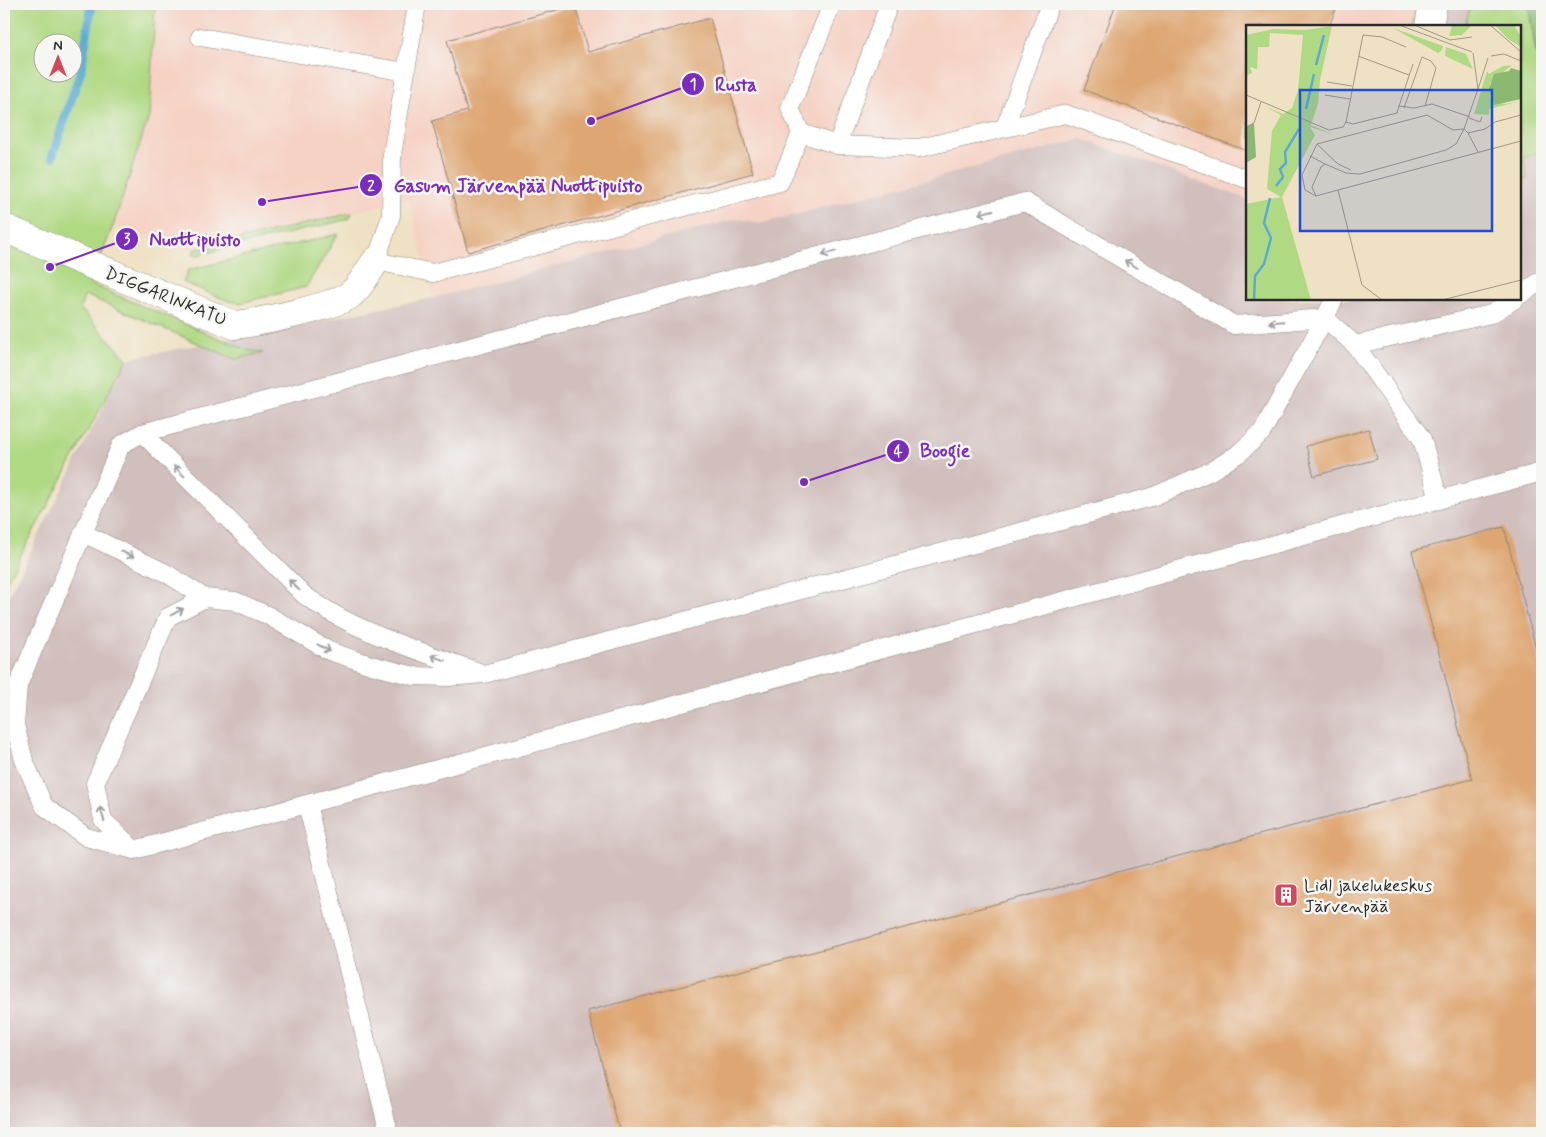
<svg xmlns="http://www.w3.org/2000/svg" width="1546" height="1137" font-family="Mynerve,sans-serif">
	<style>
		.built { fill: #f6d2c4 }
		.industrial { fill: #d1bfbe }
		.green { fill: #b0d984; stroke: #6e8258; fill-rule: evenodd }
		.forest { fill: #8cb972; stroke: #5c724e }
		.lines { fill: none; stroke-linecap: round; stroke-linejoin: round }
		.stream { stroke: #59abd4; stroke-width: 9 }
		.building { fill: #dea672 }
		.lane-casing { stroke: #8d8677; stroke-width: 19 }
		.street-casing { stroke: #8d8677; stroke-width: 29 }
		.lane { stroke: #fff; stroke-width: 18 }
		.street { stroke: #fff; stroke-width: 28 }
		.oneway { stroke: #a0a0a0 }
		.labels { text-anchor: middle; stroke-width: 5; stroke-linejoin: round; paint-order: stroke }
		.street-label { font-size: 18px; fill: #2b2b2b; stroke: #f6f6f2 }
		.poi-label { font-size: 18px; fill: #2b2b2b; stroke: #f6f6f2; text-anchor: start }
		.inset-river { fill: none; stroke: #59abd4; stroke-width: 2.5 }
		.inset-road { fill: none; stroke: #a19886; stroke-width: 1 }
		.view { fill: #1d4ed8; fill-opacity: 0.15; stroke: #1d4ed8; stroke-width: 2.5 }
		.inset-edge { fill: none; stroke: #2b2b2b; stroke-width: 2.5 }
		.leader { fill: none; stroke: #7b2cbf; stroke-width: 2 }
		.callout-dot { fill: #7b2cbf; stroke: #f6f6f2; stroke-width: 2 }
		.mark-label { font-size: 15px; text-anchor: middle; font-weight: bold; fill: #fff }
		.callout-label { font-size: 19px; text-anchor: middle; font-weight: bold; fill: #7b2cbf; stroke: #f6f6f2; stroke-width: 5; stroke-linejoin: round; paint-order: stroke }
	</style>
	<rect width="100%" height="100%" fill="#f6f6f2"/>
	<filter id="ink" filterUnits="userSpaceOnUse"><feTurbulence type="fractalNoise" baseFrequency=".02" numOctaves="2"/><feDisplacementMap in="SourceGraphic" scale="10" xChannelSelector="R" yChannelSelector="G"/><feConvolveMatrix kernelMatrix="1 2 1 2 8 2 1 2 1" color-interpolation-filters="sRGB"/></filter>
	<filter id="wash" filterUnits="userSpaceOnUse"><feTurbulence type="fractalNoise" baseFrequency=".0096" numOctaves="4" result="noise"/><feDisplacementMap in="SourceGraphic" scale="20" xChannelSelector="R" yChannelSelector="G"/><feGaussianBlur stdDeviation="1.12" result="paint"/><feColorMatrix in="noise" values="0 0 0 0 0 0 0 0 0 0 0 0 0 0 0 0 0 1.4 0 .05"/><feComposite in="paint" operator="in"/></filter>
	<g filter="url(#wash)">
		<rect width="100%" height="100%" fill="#efe1c3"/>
		<path class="built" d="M 155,4 L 1417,4 L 1411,26 L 1247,26 L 1247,199 L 1082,139 L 763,223 L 736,219 L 433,298 L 409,199 L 194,250 L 113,226 L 149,116 Z"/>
		<path class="industrial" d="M 1417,4 L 1542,4 L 1542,1133 L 4,1133 L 4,605 L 127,359 L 433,298 L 736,219 L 763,223 L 1082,139 L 1247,199 L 1247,299 L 1520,299 L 1520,26 L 1411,26 Z"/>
		<path class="green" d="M 4,4 L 155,4 L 149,116 L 113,226 L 90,284 L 247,350 L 263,353 L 235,359 L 85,295 L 80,308 L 127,359 L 4,586 ZM 42,42 L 72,42 L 72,72 L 42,72 Z
			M 1471,4 L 1528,4 L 1542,84 L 1542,152 L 1524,157 L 1527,179 L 1520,181 L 1520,26 L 1465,26 Z
			M 352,213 L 349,219 L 193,256 L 194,250 Z
			M 338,234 L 306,287 L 240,303 L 228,301 L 183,282 L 188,270 Z"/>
		<path class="forest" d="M 1528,4 L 1542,4 L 1542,84 L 1541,83 Z"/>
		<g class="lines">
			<path class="stream" d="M 52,157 L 81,70 L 92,4"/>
		</g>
		<g id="blocks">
			<path class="building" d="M 1116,4 L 1338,4 L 1329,26 L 1247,26 L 1247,151 L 1084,90 Z
				M 575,5 L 588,52 L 710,18 L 753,173 L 468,252 L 432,121 L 467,111 L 447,40 Z
				M 1369,429 L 1377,459 L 1314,476 L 1306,446 Z
				M 1504,527 L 1542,672 L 1542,1133 L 620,1133 L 588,1011 L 1472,779 L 1412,551 Z"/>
		</g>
	</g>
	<g filter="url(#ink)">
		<use href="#blocks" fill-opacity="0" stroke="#8d8677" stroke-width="1"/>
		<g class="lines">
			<g class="lane-casing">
				<path id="lane" d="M 417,4 L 392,155 L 391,216 L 376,261 L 433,273 L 780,182 L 801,133
					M 832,4 L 790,108 L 801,133 L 837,145 L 919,148 L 1066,114 L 1247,179
					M 200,37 L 406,72
					M 1005,127 L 1050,4
					M 837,145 L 889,4
					M 1520,295 L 1542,280
					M 1334,299 L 1325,318 L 1355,345 L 1491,314 L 1515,299
					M 1355,345 L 1422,439 L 1439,500
					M 142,433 L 304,595 C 356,633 419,651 479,672
					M 83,533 L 166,573 L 205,598
					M 307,804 L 134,850 L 86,837 L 44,806 L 24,760 L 15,725 L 18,685 L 121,445 L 142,433 L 1025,202 L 1234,325 L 1325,318
					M 133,849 L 103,820 L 95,783 L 168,617 L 205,598 L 235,601 L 269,616 L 329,651 L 371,665 L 414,676 L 448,677 L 484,674 L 1152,497 L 1211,471 L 1238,454 L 1262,432 L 1325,318
					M 389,1133 L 307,804 L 1542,472"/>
			</g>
			<g class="street-casing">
				<path id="street" d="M 1429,26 L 1433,4
					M 4,228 L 234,325 C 256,323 333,307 350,295 C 360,288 368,271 376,261"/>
			</g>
			<use href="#lane" class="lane"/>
			<use href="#street" class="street"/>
		</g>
		<defs><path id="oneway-shaft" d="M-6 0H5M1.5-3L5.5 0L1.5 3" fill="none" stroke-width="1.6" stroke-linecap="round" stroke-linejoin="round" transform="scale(1.25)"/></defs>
		<g class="oneway">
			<use href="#oneway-shaft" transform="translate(986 212) rotate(165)"/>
			<use href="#oneway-shaft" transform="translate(829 253) rotate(165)"/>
			<use href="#oneway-shaft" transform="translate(1131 264) rotate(-150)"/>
			<use href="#oneway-shaft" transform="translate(1276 322) rotate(175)"/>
			<use href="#oneway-shaft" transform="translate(179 471) rotate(-135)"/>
			<use href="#oneway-shaft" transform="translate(127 554) rotate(26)"/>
			<use href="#oneway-shaft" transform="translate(294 585) rotate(-135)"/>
			<use href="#oneway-shaft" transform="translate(177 612) rotate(-29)"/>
			<use href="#oneway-shaft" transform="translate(324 648) rotate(29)"/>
			<use href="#oneway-shaft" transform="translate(438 658) rotate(-160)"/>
			<use href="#oneway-shaft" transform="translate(102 814) rotate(-108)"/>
		</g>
	</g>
	<defs>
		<g id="building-square" transform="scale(1.25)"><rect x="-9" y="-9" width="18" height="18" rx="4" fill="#d1495b" stroke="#f6f6f2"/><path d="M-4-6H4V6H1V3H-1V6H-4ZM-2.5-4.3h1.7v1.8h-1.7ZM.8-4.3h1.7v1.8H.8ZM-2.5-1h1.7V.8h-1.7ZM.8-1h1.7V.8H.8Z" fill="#fff"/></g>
	</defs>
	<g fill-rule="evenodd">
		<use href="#building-square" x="1286" y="895"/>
	</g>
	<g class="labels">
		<g class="street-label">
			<text transform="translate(166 296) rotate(22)" y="6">DIGGARINKATU</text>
		</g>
		<g class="poi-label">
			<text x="1304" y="891">Lidl jakelukeskus<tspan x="1304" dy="21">Järvenpää</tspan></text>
		</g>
	</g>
	<g transform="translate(1246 25)">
		<rect width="275" height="275" fill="#efe1c3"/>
		<path d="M 226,0 L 216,10 L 203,11 L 206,1 ZM 249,0 L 268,0 L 275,12 L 275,22 L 262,14 ZM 86,1 L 74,55 L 72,79 L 65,100 L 86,109 L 64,102 L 69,110 L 36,172 L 65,275 L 0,275 L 0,179 L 35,172 L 21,164 L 26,106 L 35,90 L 18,81 L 37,89 L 46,83 L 52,65 L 57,10 L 24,8 L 23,22 L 12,22 L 11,44 L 4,42 L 6,48 L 0,51 L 0,10 L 27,4 L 59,5 ZM 147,3 L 197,21 L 196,25 L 192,28 ZM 200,22 L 220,29 L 227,44 L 199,31 ZM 266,40 L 244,58 L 245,75 L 259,79 L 275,76 L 243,84 L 243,90 L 228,89 L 241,46 L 243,49 L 257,41 Z" fill="#b0d984"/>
		<path d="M 265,43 L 275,46 L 275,74 L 248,80 L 243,64 L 248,49 L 263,46 ZM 8,98 L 10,132 L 0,138 L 0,102 Z" fill="#8cb972"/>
		<path class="inset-river" d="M 70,40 L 78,10M 60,84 L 68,49M 30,161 L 37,152 L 34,144 L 40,138 L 39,127 L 53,104M 8,275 L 9,251 L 18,239 L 25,213 L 18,198 L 24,173"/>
		<path class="inset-road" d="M 153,0 L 226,27M 168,0 L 204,15 L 226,12M 244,0 L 275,27M 227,28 L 232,64 L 218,104 L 222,108 L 239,104 L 249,97 L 275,90M 112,31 L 163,50M 245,31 L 258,29 L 275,36M 167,39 L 153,81 L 168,83 L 186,79 L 224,92M 81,57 L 106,61M 232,64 L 242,33M 0,70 L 83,105 L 97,102 L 100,97M 79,70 L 104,74M 158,83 L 176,32 L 185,36 L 190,43 L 179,81M 223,93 L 234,97 L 236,92M 100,97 L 117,10 L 136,12 L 160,22M 100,97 L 107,99 L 151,88 L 153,81M 0,102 L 8,98 L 15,77M 222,108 L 232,127M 71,119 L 92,139 L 105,145M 64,131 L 79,139M 92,165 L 70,171 L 59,165 L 56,150 L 71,119 L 181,90 L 207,105 L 218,104M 70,171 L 66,162 L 75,142 L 79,139 L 100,148 L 114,149 L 200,125 L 210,119 L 218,104M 136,275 L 116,260 L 92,165 L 275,116M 196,275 L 275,255"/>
		<path class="view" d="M 54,65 L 246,65 L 246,206 L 54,206 Z"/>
		<rect width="275" height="275" class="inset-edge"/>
	</g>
	<path class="leader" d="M591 121L693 84M262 202L371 185M50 267L127 239M804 482L898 451"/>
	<g class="callout-dot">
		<circle cx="591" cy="121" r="5"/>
		<circle cx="262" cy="202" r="5"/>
		<circle cx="50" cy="267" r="5"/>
		<circle cx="804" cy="482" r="5"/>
		<circle cx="693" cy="84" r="12"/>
		<circle cx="371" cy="185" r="12"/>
		<circle cx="127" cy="239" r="12"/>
		<circle cx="898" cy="451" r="12"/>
	</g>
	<g class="mark-label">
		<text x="693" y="89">1</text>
		<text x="371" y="191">2</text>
		<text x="127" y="244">3</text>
		<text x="898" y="456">4</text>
	</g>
	<g class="callout-label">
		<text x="736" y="91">Rusta</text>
		<text x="518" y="192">Gasum Järvenpää Nuottipuisto</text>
		<text x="195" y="246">Nuottipuisto</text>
		<text x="945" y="457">Boogie</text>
	</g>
	<rect width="1546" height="1137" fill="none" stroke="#f6f6f2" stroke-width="20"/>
	<g transform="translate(58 58)"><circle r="24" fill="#f6f6f2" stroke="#a5a5a2"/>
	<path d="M0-4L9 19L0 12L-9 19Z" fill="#d1495b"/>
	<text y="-8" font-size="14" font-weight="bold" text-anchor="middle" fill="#2b2b2b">N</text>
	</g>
</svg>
